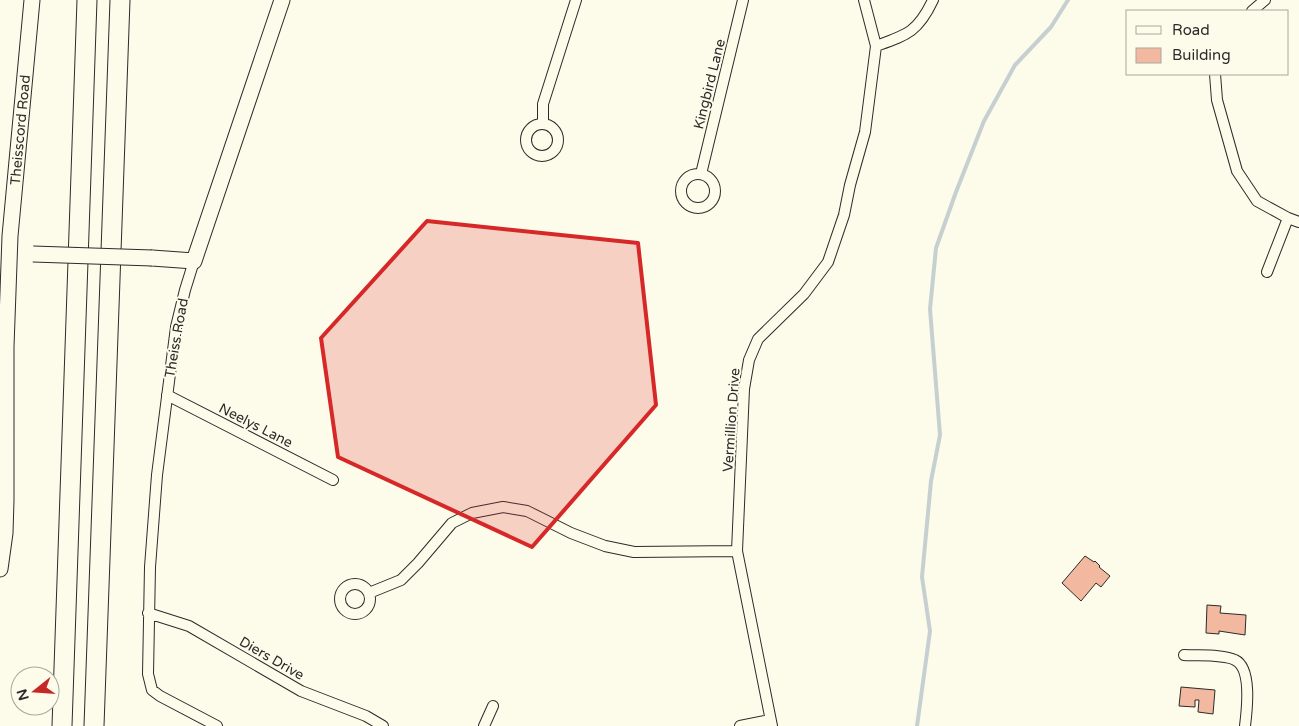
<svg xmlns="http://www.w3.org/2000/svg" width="1299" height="726" font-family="'Varela Round',sans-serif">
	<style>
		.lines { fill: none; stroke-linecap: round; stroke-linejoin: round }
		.stream { stroke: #c7d0d0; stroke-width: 4 }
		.building { fill: #f2b8a0; stroke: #2b2b2b }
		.street-casing { stroke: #2b2b2b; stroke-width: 12 }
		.secondary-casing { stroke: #2b2b2b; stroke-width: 17 }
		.highway-casing { stroke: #2b2b2b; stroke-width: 21 }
		.street { stroke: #fdfbea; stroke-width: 10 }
		.secondary { stroke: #fdfbea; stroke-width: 15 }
		.highway { stroke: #fdfbea; stroke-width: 19 }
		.secondary-bridge-casing { stroke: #2b2b2b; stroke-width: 17; stroke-linecap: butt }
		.secondary-bridge { stroke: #fdfbea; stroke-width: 15 }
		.marked { fill: #d62828; fill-opacity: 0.2; stroke: #d62828; stroke-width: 4; stroke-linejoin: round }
		.labels { text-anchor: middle; stroke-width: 4; stroke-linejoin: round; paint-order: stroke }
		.street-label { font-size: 14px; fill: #2b2b2b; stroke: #fdfbea }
	</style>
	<rect width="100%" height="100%" fill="#fdfbea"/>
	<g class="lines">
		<path class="stream" d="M 917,726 L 930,631 L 922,577 L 931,481 L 940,435 L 930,309 L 936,248 L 956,192 L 984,121 L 1015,65 L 1051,27 L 1068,0"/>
	</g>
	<path class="building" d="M 1085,556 L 1094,562 L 1095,561 L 1100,566 L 1099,567 L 1110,576 L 1101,587 L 1096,583 L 1081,601 L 1062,583 Z
		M 1207,605 L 1221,606 L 1220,613 L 1246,615 L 1245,635 L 1219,631 L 1219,634 L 1206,633 Z
		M 1181,687 L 1215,690 L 1213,714 L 1198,712 L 1199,700 L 1195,700 L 1195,707 L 1179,706 Z"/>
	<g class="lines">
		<g class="street-casing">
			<path id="street" d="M 1252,11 L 1265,0
				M 876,46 C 907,35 918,32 933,0
				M 1215,74 L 1217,100 L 1237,171 L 1257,201 L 1288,218 L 1299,222
				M 543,123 L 543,104 L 576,0
				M526 140a16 16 0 1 1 32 0a16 16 0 1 1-32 0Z
				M 701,174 L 743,0
				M681 191a17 17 0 1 1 34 0a17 17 0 1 1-34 0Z
				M 194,261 L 185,290 L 176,327 L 157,475 L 150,567 L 148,674 L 152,690 L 160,696 L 217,726
				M 1267,272 L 1288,218
				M 167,395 L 333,480
				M340 599a15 15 0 1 1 30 0a15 15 0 1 1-30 0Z
				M 369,593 L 401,580 L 418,563 L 452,523 L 472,513 L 503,507 L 527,511 L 571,533 L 605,546 L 634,552 L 737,551
				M 148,613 L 189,626 L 301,691 L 366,716 L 383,726
				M 1184,655 C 1198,656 1223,654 1235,660 C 1252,668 1247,710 1245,726
				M 484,726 L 493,706
				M 740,726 L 770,720
				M 772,726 L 737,551 L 744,389 L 749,360 L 758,339 L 804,294 L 828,262 L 844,215 L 850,185 L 865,132 L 876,46 L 864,0"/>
		</g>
		<g class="secondary-casing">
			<g id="secondary">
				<path d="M 152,258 L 194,261 L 282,0"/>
				<path id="s1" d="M 0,569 L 5,533 L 6,500 L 6,347 L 10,236 L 32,0"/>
			</g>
		</g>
		<g class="highway-casing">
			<path id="highway" d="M 62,726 L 87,0
				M 94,726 L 120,0"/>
		</g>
		<use href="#street" class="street"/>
		<use href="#secondary" class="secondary"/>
		<use href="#highway" class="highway"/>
		<g class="secondary-bridge-casing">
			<path id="secondary-bridge" d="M 33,254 L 152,258"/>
		</g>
		<use href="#secondary-bridge" class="secondary-bridge"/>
	</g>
	<path class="marked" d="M 427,221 L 638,243 L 656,405 L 532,547 L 338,457 L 321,338 Z"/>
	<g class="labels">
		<g class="street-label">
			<text transform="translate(709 84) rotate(-76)" y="5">Kingbird Lane</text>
			<text dy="5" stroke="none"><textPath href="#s1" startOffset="440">Theisscord Road</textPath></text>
			<text transform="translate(176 338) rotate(-80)" y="5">Theiss Road</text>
			<text transform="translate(731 420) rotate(-86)" y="5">Vermillion Drive</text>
			<text transform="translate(256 425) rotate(27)" y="5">Neelys Lane</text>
			<text transform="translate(272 658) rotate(30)" y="5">Diers Drive</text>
		</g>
	</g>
	<rect x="1126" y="10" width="162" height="65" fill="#fdfbea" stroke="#a9a89e"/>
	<rect x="1136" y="26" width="25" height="8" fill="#fdfbea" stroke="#a9a89e"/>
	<text x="1172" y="35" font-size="15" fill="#2b2b2b">Road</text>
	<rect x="1136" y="48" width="25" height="15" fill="#f2b8a0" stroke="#a9a89e"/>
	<text x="1172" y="60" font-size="15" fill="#2b2b2b">Building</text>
	<g transform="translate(35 691) rotate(253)"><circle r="24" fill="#fdfbea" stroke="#a9a89e"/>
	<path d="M0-4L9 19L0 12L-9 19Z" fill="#c62828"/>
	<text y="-8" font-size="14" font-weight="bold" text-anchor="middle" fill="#2b2b2b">N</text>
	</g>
</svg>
